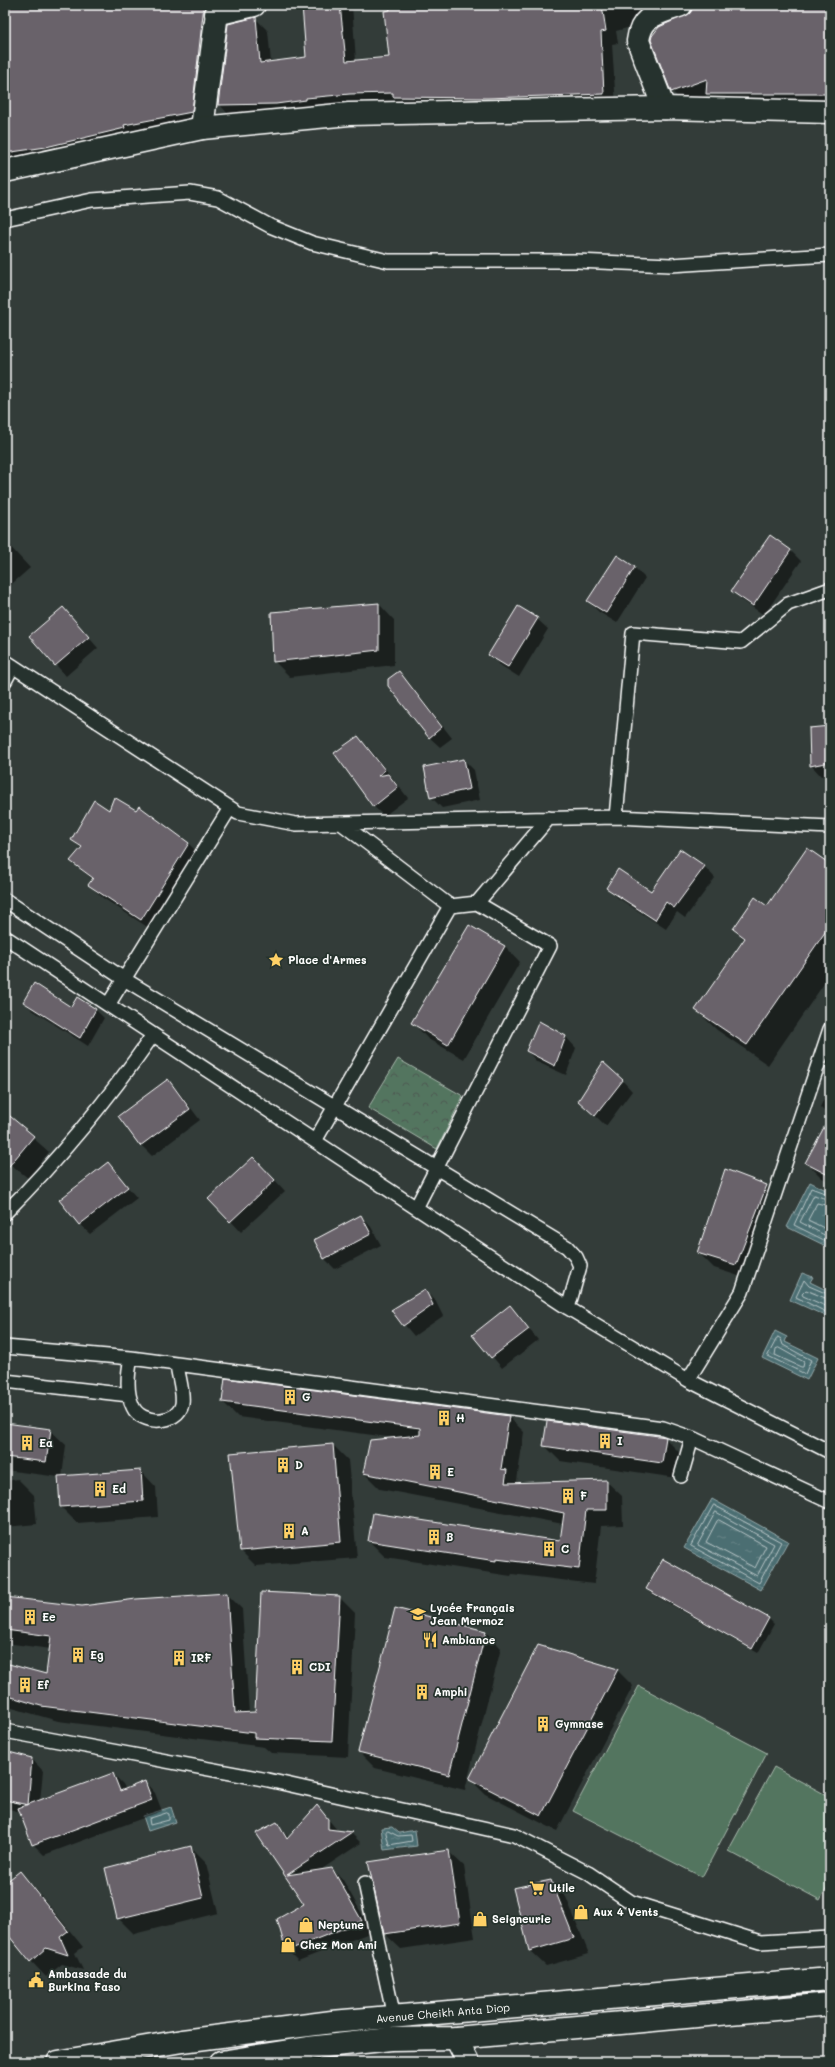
<svg xmlns="http://www.w3.org/2000/svg" width="835" height="2067" font-family="Mali,sans-serif">
	<style>
		.grass { fill: #53745e; stroke: #a9baae }
		.forest { fill: url(#forest-crowns); stroke: #a9baae }
		.water { fill: url(#water-ripples); stroke: #94a8aa }
		.shadow { fill: #0007 }
		.lines { fill: none; stroke-linecap: round; stroke-linejoin: round }
		.shore { stroke: #b7c5c7; stroke-width: 1 }
		.building { fill: #69626b; stroke: #fff }
		.lane-casing { stroke: #fff; stroke-width: 16 }
		.street-casing { stroke: #fff; stroke-width: 25 }
		.secondary-casing { stroke: #fff; stroke-width: 25 }
		.lane { stroke: #26332d; stroke-width: 13 }
		.street { stroke: #26332d; stroke-width: 22 }
		.secondary { stroke: #26332d; stroke-width: 22 }
		.labels { text-anchor: middle; stroke-width: 3.5; stroke-linejoin: round; paint-order: stroke }
		.poi-label { font-size: 11px; font-weight: bold; fill: #fff; stroke: #26332d; text-anchor: start }
		.street-label { font-size: 11px; fill: #fff; stroke: #26332d }
	</style>
	<defs>
		<pattern id="forest-crowns" width="20" height="18" patternUnits="userSpaceOnUse"><rect width="20" height="18" fill="#53745e"/><path d="M2 6a3 3 0 1 1 6 0M12 15a3 3 0 1 1 6 0" fill="none" stroke="#4e5a52"/></pattern>
		<pattern id="water-ripples" width="26" height="14" patternUnits="userSpaceOnUse"><rect width="26" height="14" fill="#4c6e72"/><path d="M2 4q2-2 4 0t4 0M15 11q2-2 4 0t4 0" fill="none" stroke="#678487"/></pattern>
	</defs>
	<rect width="100%" height="100%" fill="#333c39"/>
	<filter id="ink" filterUnits="userSpaceOnUse"><feTurbulence type="fractalNoise" baseFrequency=".025" numOctaves="2"/><feDisplacementMap in="SourceGraphic" scale="8" xChannelSelector="R" yChannelSelector="G"/><feConvolveMatrix kernelMatrix="1 2 1 2 8 2 1 2 1" color-interpolation-filters="sRGB"/></filter>
	<g filter="url(#ink)">
		<path class="grass" d="M 639,1686 L 767,1753 L 702,1877 L 573,1811 Z
			M 774,1767 L 830,1797 L 830,1881 L 820,1900 L 728,1851 Z"/>
		<path class="forest" d="M 398,1059 L 463,1096 L 437,1149 L 368,1108 Z"/>
		<path class="water" d="M 810,1182 L 830,1192 L 830,1248 L 787,1227 Z
			M 802,1273 L 813,1277 L 810,1282 L 830,1292 L 830,1318 L 790,1300 Z
			M 775,1331 L 787,1337 L 785,1342 L 818,1358 L 807,1380 L 762,1358 Z
			M 712,1499 L 788,1541 L 761,1590 L 684,1548 Z
			M 171,1807 L 176,1822 L 148,1831 L 143,1816 Z
			M 392,1827 L 399,1833 L 415,1830 L 417,1846 L 384,1850 L 381,1828 Z"/>
		<path class="shadow" d="M 23,5 L 229,5 L 204,124 L 5,169 L 5,24 Z
			M 303,5 L 352,5 L 356,61 L 390,58 L 390,5 L 694,5 L 667,14 L 653,21 L 616,31 L 618,43 L 612,44 L 616,106 L 231,117 L 219,104 L 256,19 L 268,31 L 271,62 L 308,58 Z
			M 694,5 L 830,5 L 830,106 L 719,106 L 709,95 L 684,104 L 672,91 L 652,40 L 654,32 L 659,28 L 692,13 Z
			M 770,536 L 791,551 L 801,561 L 764,615 L 743,601 L 732,591 Z
			M 5,541 L 30,568 L 5,590 Z
			M 635,568 L 645,578 L 617,623 L 599,612 L 588,601 Z
			M 379,604 L 394,620 L 394,665 L 290,677 L 274,661 Z
			M 73,619 L 98,648 L 66,676 L 30,636 Z
			M 537,619 L 548,629 L 519,677 L 500,665 L 489,655 Z
			M 399,672 L 409,683 L 452,738 L 440,747 L 429,737 Z
			M 830,727 L 830,774 L 821,776 L 811,765 Z
			M 358,737 L 369,748 L 408,798 L 384,816 L 373,806 Z
			M 464,760 L 474,770 L 480,800 L 442,808 L 431,797 Z
			M 139,808 L 189,844 L 202,857 L 155,932 L 103,898 L 89,885 L 93,880 L 71,861 L 82,849 L 72,840 L 136,811 Z
			M 681,850 L 705,867 L 715,878 L 685,918 L 677,912 L 666,929 L 618,898 L 607,888 L 652,892 Z
			M 830,866 L 830,975 L 768,1065 L 717,1030 L 696,1010 L 745,940 L 734,929 Z
			M 505,946 L 520,962 L 464,1059 L 428,1039 L 413,1023 Z
			M 77,998 L 96,1010 L 104,1018 L 88,1046 L 32,1010 L 24,1002 L 72,1008 Z
			M 566,1037 L 576,1048 L 566,1075 L 537,1062 L 527,1051 Z
			M 167,1080 L 178,1091 L 200,1120 L 152,1156 L 141,1145 L 119,1117 Z
			M 622,1080 L 632,1091 L 606,1126 L 580,1101 Z
			M 830,1087 L 830,1117 L 820,1107 Z
			M 5,1113 L 49,1152 L 28,1178 L 5,1160 Z
			M 830,1118 L 830,1182 L 822,1178 L 807,1163 Z
			M 108,1164 L 137,1198 L 90,1234 L 79,1224 Z
			M 264,1168 L 285,1191 L 241,1232 L 231,1221 Z
			M 766,1185 L 782,1201 L 751,1280 L 714,1268 L 699,1253 Z
			M 361,1216 L 371,1227 L 381,1245 L 335,1269 L 325,1259 Z
			M 424,1290 L 435,1300 L 443,1316 L 414,1336 L 392,1310 Z
			M 510,1306 L 538,1340 L 502,1368 L 474,1335 Z
			M 223,1402 L 509,1417 L 524,1432 L 517,1481 L 520,1484 L 606,1481 L 622,1496 L 623,1525 L 601,1526 L 594,1584 L 512,1574 L 511,1576 L 385,1557 L 369,1541 L 560,1542 L 563,1524 L 380,1489 L 364,1473 L 395,1438 L 238,1417 Z
			M 5,1424 L 50,1430 L 66,1445 L 62,1477 L 141,1471 L 156,1487 L 158,1517 L 77,1523 L 61,1507 L 59,1477 L 5,1470 Z
			M 665,1438 L 681,1454 L 677,1478 L 560,1461 L 544,1445 Z
			M 333,1445 L 348,1460 L 357,1558 L 256,1566 L 241,1551 Z
			M 18,1479 L 34,1495 L 37,1524 L 5,1527 L 5,1481 Z
			M 664,1560 L 769,1619 L 774,1624 L 758,1653 L 652,1594 L 647,1589 Z
			M 227,1594 L 242,1609 L 249,1713 L 256,1713 L 339,1597 L 355,1613 L 348,1757 L 271,1753 L 264,1747 L 58,1721 L 5,1706 L 5,1664 L 47,1676 L 51,1649 L 5,1643 L 5,1597 L 82,1607 Z
			M 486,1632 L 501,1648 L 465,1790 L 375,1768 L 359,1752 Z
			M 539,1646 L 617,1670 L 633,1686 L 557,1831 L 485,1794 L 470,1779 Z
			M 5,1752 L 32,1759 L 43,1771 L 40,1801 L 113,1774 L 123,1784 L 126,1790 L 145,1782 L 155,1793 L 162,1811 L 44,1855 L 33,1844 L 21,1812 L 5,1808 Z
			M 317,1806 L 338,1831 L 351,1833 L 361,1843 L 319,1871 L 332,1869 L 343,1880 L 372,1932 L 298,1961 L 287,1950 L 305,1904 L 258,1833 L 277,1824 L 289,1838 Z
			M 190,1847 L 206,1863 L 218,1913 L 134,1934 L 118,1918 Z
			M 448,1851 L 464,1866 L 475,1938 L 401,1949 L 385,1934 Z
			M 20,1872 L 35,1888 L 83,1947 L 75,1953 L 83,1970 L 62,1964 L 46,1977 L 31,1961 L 5,1929 L 5,1884 Z
			M 550,1881 L 566,1897 L 589,1954 L 546,1966 L 530,1951 Z"/>
		<g class="lines">
			<path class="shore" d="M 830,1195 L 811,1188 L 794,1225 L 830,1243
				M 830,1200 L 814,1195 L 800,1222 L 830,1238
				M 830,1206 L 817,1203 L 808,1220 L 830,1231
				M 830,1295 L 809,1286 L 804,1280 L 796,1297 L 830,1314
				M 830,1300 L 806,1290 L 802,1294 L 803,1296 L 830,1308
				M 778,1337 L 781,1339 L 783,1345 L 811,1360 L 805,1374 L 768,1356 Z
				M 779,1348 L 804,1362 L 803,1367 L 801,1367 L 775,1355 L 776,1349 Z
				M 714,1505 L 781,1542 L 759,1583 L 691,1546 Z
				M 716,1512 L 774,1544 L 757,1576 L 698,1545 Z
				M 719,1520 L 766,1546 L 755,1568 L 706,1542 L 717,1521 Z
				M 167,1813 L 169,1814 L 169,1820 L 150,1825 L 149,1819 Z
				M 388,1831 L 398,1836 L 411,1835 L 412,1841 L 389,1845 L 386,1833 Z"/>
		</g>
		<path class="building" d="M 5,5 L 204,5 L 192,112 L 124,125 L 125,128 L 46,147 L 5,153 Z
			M 302,5 L 340,5 L 346,61 L 389,57 L 384,11 L 390,10 L 389,5 L 602,5 L 606,31 L 601,32 L 604,94 L 487,98 L 393,97 L 393,93 L 350,94 L 306,98 L 306,100 L 276,104 L 218,105 L 228,24 L 256,17 L 260,63 L 306,57 Z
			M 693,5 L 830,5 L 830,94 L 706,94 L 707,79 L 671,92 L 651,40 L 652,36 L 659,27 L 690,13 Z
			M 770,535 L 791,550 L 753,606 L 731,591 Z
			M 617,555 L 635,567 L 606,613 L 587,601 Z
			M 379,603 L 379,650 L 273,662 L 271,612 Z
			M 518,606 L 538,618 L 508,667 L 488,655 Z
			M 63,607 L 89,637 L 55,666 L 29,636 Z
			M 399,671 L 442,727 L 429,738 L 388,686 L 388,679 Z
			M 830,726 L 830,762 L 810,766 L 809,728 Z
			M 358,736 L 385,770 L 378,776 L 388,774 L 398,787 L 373,807 L 334,753 Z
			M 464,759 L 470,789 L 430,798 L 424,767 Z
			M 114,797 L 136,810 L 139,806 L 189,843 L 141,920 L 88,885 L 93,878 L 70,861 L 82,847 L 71,840 L 94,800 L 109,810 Z
			M 807,848 L 830,864 L 830,925 L 747,1045 L 695,1010 L 745,938 L 733,929 L 755,897 L 767,906 Z
			M 680,849 L 705,866 L 674,908 L 666,902 L 655,920 L 606,888 L 618,869 L 651,891 Z
			M 469,925 L 505,946 L 448,1045 L 411,1023 Z
			M 34,983 L 71,1007 L 77,997 L 96,1009 L 80,1038 L 23,1002 Z
			M 539,1021 L 566,1036 L 555,1066 L 526,1051 Z
			M 603,1062 L 623,1080 L 595,1116 L 578,1101 Z
			M 168,1079 L 190,1109 L 140,1146 L 118,1116 Z
			M 5,1112 L 34,1136 L 5,1171 Z
			M 830,1116 L 830,1176 L 805,1163 Z
			M 253,1157 L 275,1180 L 230,1222 L 208,1199 Z
			M 108,1162 L 128,1187 L 79,1225 L 59,1200 Z
			M 725,1169 L 767,1185 L 736,1265 L 697,1253 Z
			M 361,1215 L 371,1234 L 324,1259 L 314,1240 Z
			M 425,1289 L 433,1305 L 403,1326 L 391,1310 Z
			M 510,1305 L 529,1329 L 491,1358 L 472,1335 Z
			M 225,1378 L 509,1416 L 501,1469 L 507,1470 L 505,1483 L 607,1480 L 607,1510 L 586,1510 L 579,1569 L 496,1559 L 496,1561 L 368,1541 L 373,1513 L 560,1541 L 564,1513 L 363,1473 L 370,1440 L 420,1435 L 420,1428 L 222,1402 Z
			M 547,1421 L 666,1437 L 662,1463 L 543,1446 Z
			M 5,1423 L 51,1429 L 46,1462 L 5,1457 Z
			M 333,1444 L 341,1542 L 240,1551 L 230,1453 Z
			M 141,1470 L 143,1501 L 60,1507 L 58,1476 Z
			M 663,1559 L 769,1618 L 752,1649 L 646,1589 Z
			M 261,1592 L 340,1596 L 332,1741 L 254,1738 L 254,1733 L 41,1706 L 5,1695 L 5,1663 L 46,1674 L 51,1636 L 5,1630 L 5,1597 L 82,1606 L 136,1599 L 227,1593 L 235,1713 L 255,1712 Z
			M 395,1608 L 486,1631 L 449,1775 L 358,1752 Z
			M 538,1645 L 618,1669 L 541,1816 L 469,1779 Z
			M 5,1751 L 32,1758 L 28,1805 L 5,1800 Z
			M 113,1773 L 120,1791 L 145,1781 L 152,1800 L 32,1845 L 18,1808 Z
			M 317,1805 L 328,1819 L 328,1829 L 352,1832 L 287,1875 L 332,1868 L 362,1921 L 286,1951 L 277,1919 L 304,1904 L 256,1833 L 277,1822 L 287,1839 Z
			M 191,1846 L 203,1898 L 117,1919 L 105,1868 Z
			M 449,1850 L 460,1923 L 384,1934 L 368,1862 Z
			M 20,1871 L 68,1931 L 60,1937 L 68,1955 L 46,1948 L 30,1962 L 5,1931 L 5,1883 Z
			M 551,1880 L 574,1938 L 529,1951 L 513,1888 Z"/>
		<g class="lines">
			<g class="lane-casing">
				<path id="lane" d="M 5,219 L 92,200 L 190,193 L 218,198 L 270,226 L 312,243 L 388,261 L 576,261 L 671,265 L 830,255
					M 5,661 L 238,813 L 296,824 L 616,817 L 830,827
					M 5,681 L 13,666
					M 616,817 L 633,633 L 741,642 L 788,604 L 830,589
					M 341,823 L 450,906 L 477,903 L 550,946 L 416,1208
					M 5,900 L 124,979 L 567,1247 L 576,1257 L 580,1266 L 568,1308
					M 477,903 L 549,818
					M 5,937 L 568,1308 L 688,1380 L 830,1452
					M 108,1005 L 230,808
					M 315,1141 L 450,906
					M 5,1213 C 59,1159 109,1098 153,1035
					M 5,1347 L 131,1358 L 663,1428 L 692,1438 L 830,1502
					M 131,1358 C 128,1372 126,1393 133,1407 C 141,1425 178,1425 182,1404 C 184,1392 178,1376 177,1364
					M 688,1380 L 742,1292 L 830,1029
					M 5,1381 L 129,1395
					M 681,1476 L 692,1438
					M 5,1731 L 268,1780 L 514,1835 L 588,1873 L 631,1902 L 760,1942 L 830,1938
					M 365,1883 L 394,2017"/>
			</g>
			<g class="street-casing">
				<path id="street" d="M 216,14 L 254,5
					M 664,108 L 638,41 C 641,14 659,14 681,5
					M 202,128 L 218,5
					M 456,2038 L 468,2062"/>
			</g>
			<g class="secondary-casing">
				<path id="secondary" d="M 5,171 L 202,128 L 349,114 L 664,108 L 830,112
					M 58,2062 L 182,2041 L 332,2022 L 830,1979
					M 221,2062 L 308,2048 L 391,2039 L 456,2038 L 830,2004"/>
			</g>
			<use href="#lane" class="lane"/>
			<use href="#street" class="street"/>
			<use href="#secondary" class="secondary"/>
		</g>
	</g>
	<defs>
		<g id="sight-bare" transform="scale(1.2)"><path d="M0-6L1.8-2.2L6-1.7L2.9 1.2L3.7 5.4L0 3.3L-3.7 5.4L-2.9 1.2L-6-1.7L-1.8-2.2Z" fill="#ffd166" stroke="#26332d" stroke-width="2.5" paint-order="stroke"/></g>
		<g id="building-bare" transform="scale(1.2)"><path d="M-4-6H4V6H1V3H-1V6H-4ZM-2.5-4.3h1.7v1.8h-1.7ZM.8-4.3h1.7v1.8H.8ZM-2.5-1h1.7V.8h-1.7ZM.8-1h1.7V.8H.8Z" fill="#ffd166" stroke="#26332d" stroke-width="2.5" paint-order="stroke"/></g>
		<g id="school-bare" transform="scale(1.2)"><path d="M0-5L7-2L0 1L-7-2ZM-4 1L0 2.5L4 1V4Q0 6-4 4Z" fill="#ffd166" stroke="#26332d" stroke-width="2.5" paint-order="stroke"/></g>
		<g id="restaurant-bare" transform="scale(1.2)"><path d="M-5-6h1v4h1v-4h1v4h1v-4h1v5L-1.5 .5V6h-2V.5L-5-1ZM5-6V6H3V1.5H1.5Q1.5-4 5-6Z" fill="#ffd166" stroke="#26332d" stroke-width="2.5" paint-order="stroke"/></g>
		<g id="supermarket-bare" transform="scale(1.2)"><path d="M-6-5.5h2.5l.6 2H6L4.5 2H-2.5L-4.4-4H-6ZM-1.5 3.2a1.3 1.3 0 1 0 .1 0ZM3 3.2a1.3 1.3 0 1 0 .1 0Z" fill="#ffd166" stroke="#26332d" stroke-width="2.5" paint-order="stroke"/></g>
		<g id="shop-bare" transform="scale(1.2)"><path d="M-5-2.5h2.3a2.7 3.5 0 0 1 5.4 0H5L5.5 6h-11ZM-1.5-2.5h3a1.5 2.3 0 0 0-3 0Z" fill="#ffd166" stroke="#26332d" stroke-width="2.5" paint-order="stroke"/></g>
		<g id="civic-bare" transform="scale(1.2)"><path d="M-.6-6.5H3V-4.5H.6V-3L4-1V1h2V6H-6V1h2V-1L-.6-3ZM-1.2 2.5V6h2.4V2.5Z" fill="#ffd166" stroke="#26332d" stroke-width="2.5" paint-order="stroke"/></g>
	</defs>
	<g fill-rule="evenodd">
		<use href="#sight-bare" x="276" y="960"/>
		<use href="#building-bare" x="290" y="1397"/>
		<use href="#building-bare" x="444" y="1418"/>
		<use href="#building-bare" x="605" y="1441"/>
		<use href="#building-bare" x="27" y="1443"/>
		<use href="#building-bare" x="283" y="1465"/>
		<use href="#building-bare" x="435" y="1472"/>
		<use href="#building-bare" x="100" y="1489"/>
		<use href="#building-bare" x="568" y="1496"/>
		<use href="#building-bare" x="289" y="1531"/>
		<use href="#building-bare" x="434" y="1537"/>
		<use href="#building-bare" x="549" y="1549"/>
		<use href="#school-bare" x="418" y="1614"/>
		<use href="#building-bare" x="30" y="1617"/>
		<use href="#restaurant-bare" x="430" y="1640"/>
		<use href="#building-bare" x="78" y="1655"/>
		<use href="#building-bare" x="179" y="1658"/>
		<use href="#building-bare" x="297" y="1667"/>
		<use href="#building-bare" x="25" y="1685"/>
		<use href="#building-bare" x="422" y="1692"/>
		<use href="#building-bare" x="543" y="1724"/>
		<use href="#supermarket-bare" x="537" y="1888"/>
		<use href="#shop-bare" x="581" y="1912"/>
		<use href="#shop-bare" x="480" y="1919"/>
		<use href="#shop-bare" x="306" y="1925"/>
		<use href="#shop-bare" x="288" y="1945"/>
		<use href="#civic-bare" x="36" y="1980"/>
	</g>
	<g class="labels">
		<g class="poi-label">
			<text x="288" y="964">Place d'Armes</text>
			<text x="302" y="1401">G</text>
			<text x="456" y="1422">H</text>
			<text x="617" y="1445">I</text>
			<text x="39" y="1447">Ea</text>
			<text x="295" y="1469">D</text>
			<text x="447" y="1476">E</text>
			<text x="112" y="1493">Ed</text>
			<text x="580" y="1500">F</text>
			<text x="301" y="1535">A</text>
			<text x="446" y="1541">B</text>
			<text x="561" y="1553">C</text>
			<text x="430" y="1612">Lycée Français<tspan x="430" dy="13">Jean Mermoz</tspan></text>
			<text x="42" y="1621">Ee</text>
			<text x="442" y="1644">Ambiance</text>
			<text x="90" y="1659">Eg</text>
			<text x="191" y="1662">IRF</text>
			<text x="309" y="1671">CDI</text>
			<text x="37" y="1689">Ef</text>
			<text x="434" y="1696">Amphi</text>
			<text x="555" y="1728">Gymnase</text>
			<text x="549" y="1892">Utile</text>
			<text x="593" y="1916">Aux 4 Vents</text>
			<text x="492" y="1923">Seigneurie</text>
			<text x="318" y="1929">Neptune</text>
			<text x="300" y="1949">Chez Mon Ami</text>
			<text x="48" y="1978">Ambassade du<tspan x="48" dy="13">Burkina Faso</tspan></text>
		</g>
		<g class="street-label">
			<text transform="translate(443 2013) rotate(-5)" y="4">Avenue Cheikh Anta Diop</text>
		</g>
	</g>
	<rect width="835" height="2067" fill="none" stroke="#26332d" stroke-width="20"/>
	<rect x="10" y="10" width="815" height="2047" fill="none" stroke="#fff" stroke-width="1.5" filter="url(#ink)"/>
</svg>
